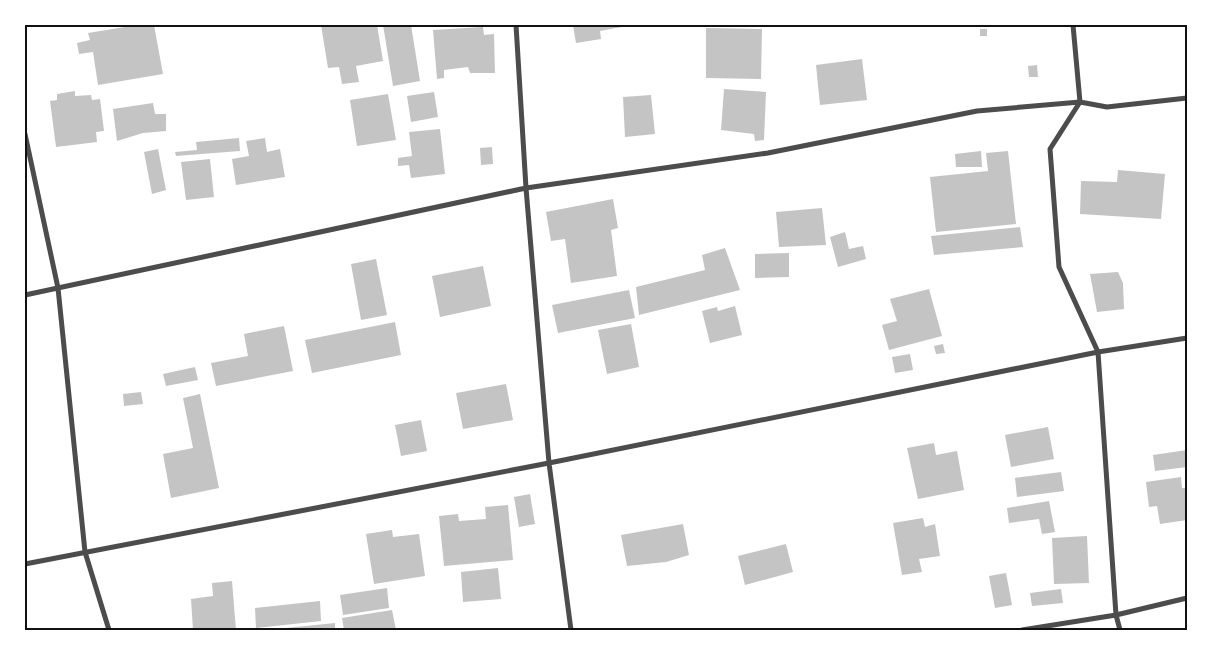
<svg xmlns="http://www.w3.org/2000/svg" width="1212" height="655" font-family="'Fira Sans',sans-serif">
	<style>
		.building { fill: #c4c4c4 }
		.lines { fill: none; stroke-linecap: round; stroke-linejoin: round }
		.minor { stroke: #4c4c4c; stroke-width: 5 }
		.neatline { fill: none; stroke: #111; stroke-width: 2 }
	</style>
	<rect width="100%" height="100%" fill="#fff"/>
	<path class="building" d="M 137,25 L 154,25 L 163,74 L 98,85 L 93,52 L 79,54 L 77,43 L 90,40 L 88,33 Z
		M 321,25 L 377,25 L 383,61 L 356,66 L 359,82 L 342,84 L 339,67 L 328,68 Z
		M 383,25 L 411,25 L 420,81 L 393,86 Z
		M 573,25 L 627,25 L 627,26 L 600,31 L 601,39 L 576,43 Z
		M 483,27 L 484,35 L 494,34 L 495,73 L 470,73 L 468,67 L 444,70 L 444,78 L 437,79 L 433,30 Z
		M 706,28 L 762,29 L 761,79 L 706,78 Z
		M 980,29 L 987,29 L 987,36 L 980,36 Z
		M 862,59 L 867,100 L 820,105 L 816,65 Z
		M 1037,65 L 1038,77 L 1029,77 L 1028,66 Z
		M 724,89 L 766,92 L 764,140 L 755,141 L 754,134 L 721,130 Z
		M 75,91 L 75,96 L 91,95 L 92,100 L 100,99 L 104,131 L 96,132 L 97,142 L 56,147 L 50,101 L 57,100 L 57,94 Z
		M 434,92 L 438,117 L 411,122 L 407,96 Z
		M 388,94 L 396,140 L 357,146 L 350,100 Z
		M 651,95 L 655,134 L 625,137 L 623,97 Z
		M 153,103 L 155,114 L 166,114 L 166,131 L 143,133 L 117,141 L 113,109 Z
		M 440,129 L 445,174 L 411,178 L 409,165 L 398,166 L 398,158 L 412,156 L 409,132 Z
		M 239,138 L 240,151 L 176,156 L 175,152 L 197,150 L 196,142 Z
		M 265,138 L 267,152 L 280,149 L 285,177 L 236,185 L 232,159 L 249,156 L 246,141 Z
		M 492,147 L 493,164 L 481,165 L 480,148 Z
		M 158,149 L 166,190 L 152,194 L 144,152 Z
		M 981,151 L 982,167 L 956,167 L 955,154 Z
		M 1008,151 L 1016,224 L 936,232 L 930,177 L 988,171 L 986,153 Z
		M 210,159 L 214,197 L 186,200 L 181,162 Z
		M 1118,170 L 1165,174 L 1161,219 L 1080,214 L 1081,181 L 1117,182 Z
		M 613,199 L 618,228 L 611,230 L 617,276 L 571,283 L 565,239 L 551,241 L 546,212 Z
		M 822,208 L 826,245 L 779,247 L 776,212 Z
		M 1020,227 L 1023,247 L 934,255 L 931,236 Z
		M 845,232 L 849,249 L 863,246 L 866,259 L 838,267 L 830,237 Z
		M 725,248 L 740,290 L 639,315 L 636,287 L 705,270 L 702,255 Z
		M 789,253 L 789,277 L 755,278 L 755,254 Z
		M 376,259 L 387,315 L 361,320 L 351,264 Z
		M 483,266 L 491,306 L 440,317 L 432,276 Z
		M 1118,272 L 1123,283 L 1124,309 L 1097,312 L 1090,274 Z
		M 929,289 L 942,336 L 889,350 L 882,325 L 897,321 L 890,299 Z
		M 629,290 L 635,318 L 558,333 L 552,305 Z
		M 735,306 L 742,335 L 710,343 L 702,311 L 717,307 L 718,311 Z
		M 395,322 L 401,355 L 312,373 L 305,340 Z
		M 631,324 L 639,367 L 607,374 L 598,330 Z
		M 284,326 L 293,371 L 216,386 L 211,363 L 248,356 L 244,334 Z
		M 943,344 L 945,353 L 936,354 L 934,346 Z
		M 910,354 L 913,370 L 895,373 L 892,357 Z
		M 195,367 L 198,380 L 166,386 L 163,374 Z
		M 506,384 L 513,420 L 463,429 L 456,393 Z
		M 141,392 L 143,404 L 124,406 L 123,394 Z
		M 200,394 L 219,488 L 171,498 L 163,454 L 193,448 L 183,398 Z
		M 421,420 L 427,451 L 401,456 L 395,425 Z
		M 1048,427 L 1054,459 L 1011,467 L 1005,435 Z
		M 934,443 L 936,455 L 957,451 L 964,490 L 918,499 L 907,448 Z
		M 1187,450 L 1187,467 L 1155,471 L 1153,455 Z
		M 1061,472 L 1064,491 L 1017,497 L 1015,478 Z
		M 1181,477 L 1182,488 L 1187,488 L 1187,520 L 1160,524 L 1157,506 L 1149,507 L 1146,482 Z
		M 530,494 L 535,524 L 519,527 L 514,497 Z
		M 1049,501 L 1055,532 L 1042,534 L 1039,519 L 1009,523 L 1007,508 Z
		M 508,505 L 513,560 L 444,566 L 439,516 L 458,514 L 459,521 L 486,519 L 485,507 Z
		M 923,518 L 925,527 L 935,524 L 940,556 L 919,559 L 922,572 L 902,575 L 893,523 Z
		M 683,524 L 689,555 L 666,562 L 627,566 L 621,535 Z
		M 392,530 L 393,537 L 419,534 L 425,576 L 374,584 L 366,534 Z
		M 1087,536 L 1089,583 L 1054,584 L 1052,538 Z
		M 786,544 L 793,572 L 745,585 L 738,556 Z
		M 498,568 L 501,599 L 463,602 L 461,572 Z
		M 1006,573 L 1012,605 L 995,608 L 989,576 Z
		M 232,581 L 236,630 L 193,630 L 191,599 L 213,596 L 212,583 Z
		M 387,588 L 389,608 L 343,615 L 340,595 Z
		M 1061,589 L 1063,603 L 1032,606 L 1030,593 Z
		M 320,601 L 321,621 L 256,628 L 255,608 Z
		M 392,610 L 396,630 L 344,630 L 342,618 Z
		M 335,623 L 335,630 L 287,630 L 286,628 Z"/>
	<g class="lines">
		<path class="minor" d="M 516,25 L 526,188 L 549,463 L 571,630
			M 1073,25 L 1080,102 L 1050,149 L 1059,267 L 1098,352 L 1116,615 L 1120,630
			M 25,134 L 58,288 L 85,552 L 109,630
			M 25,295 L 526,188 L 768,153 L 977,111 L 1080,102 L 1107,107 L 1187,98
			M 25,564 L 549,463 L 1098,352 L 1187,338
			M 1022,630 L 1116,615 L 1187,598"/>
	</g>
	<rect width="1212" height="655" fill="none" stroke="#ffffff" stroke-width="52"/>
	<rect x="26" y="26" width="1160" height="603" class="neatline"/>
</svg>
